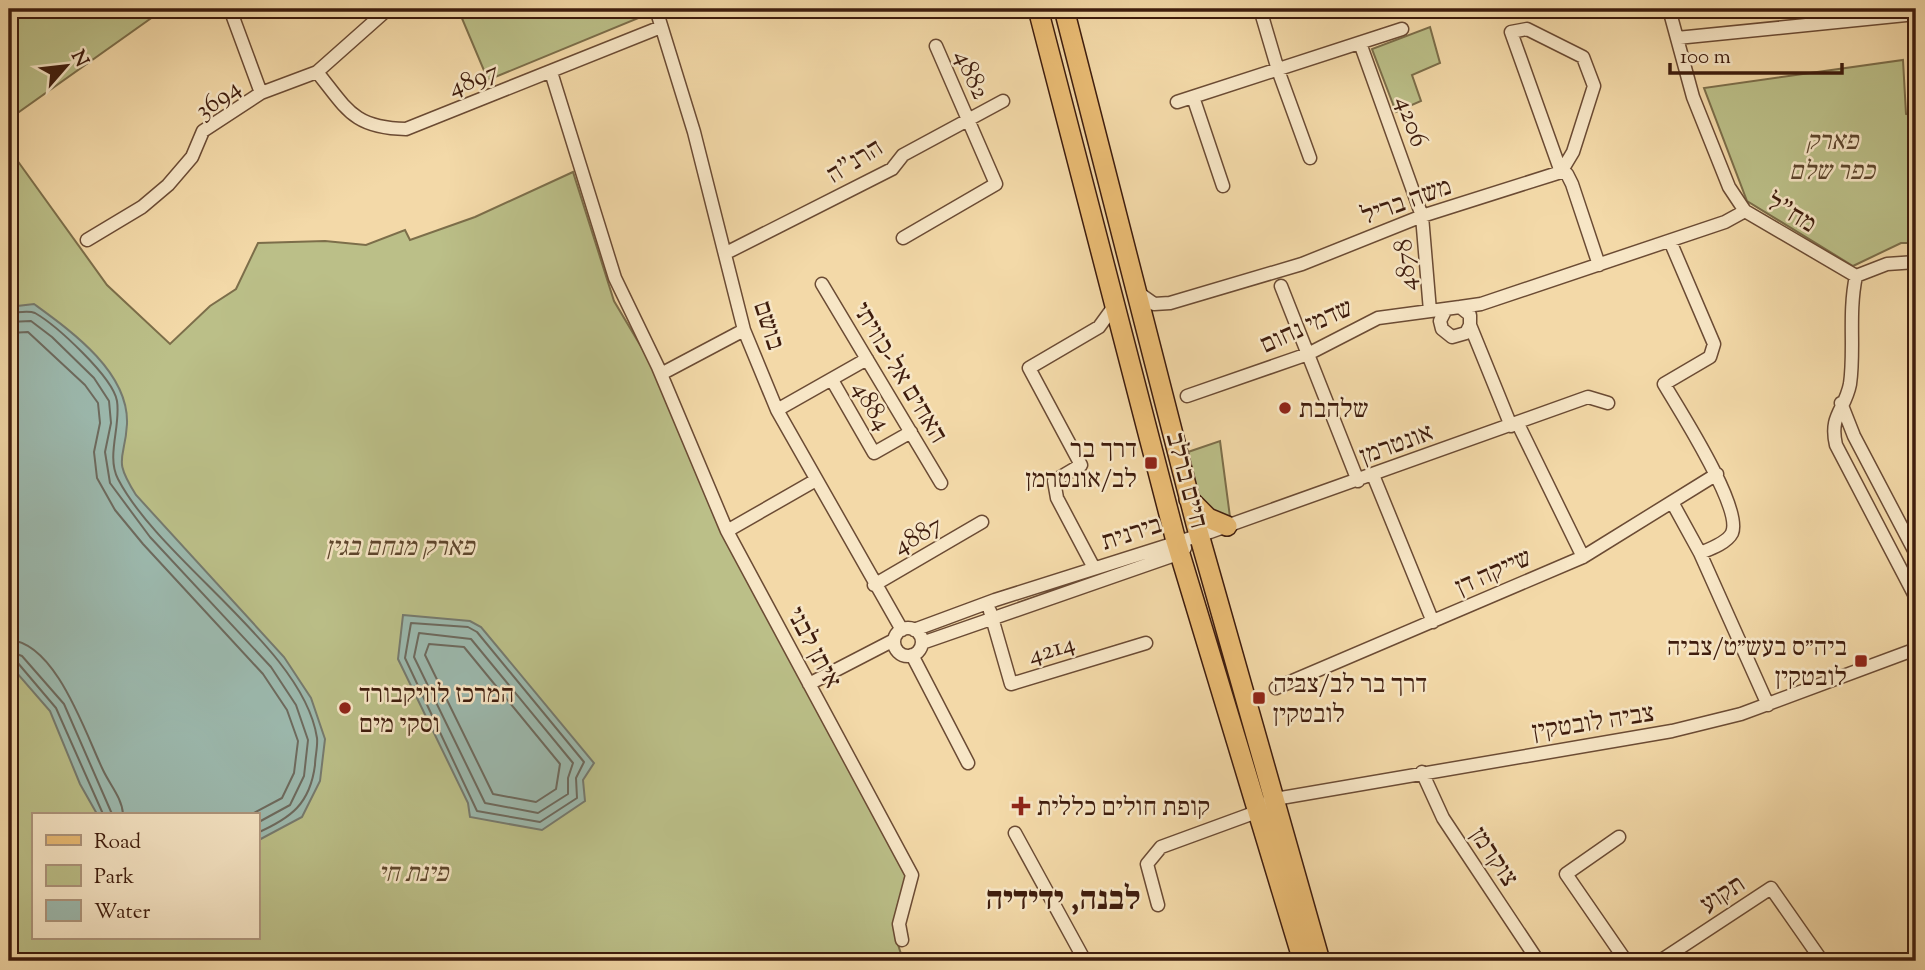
<svg xmlns="http://www.w3.org/2000/svg" width="1925" height="970" font-family="'Sorts Mill Goudy','Frank Ruhl Libre',serif">
	<style>
		.green { fill: #bbbf88; stroke: #7c6e4a; stroke-width: 2; fill-rule: evenodd }
		.water { fill: #9cb9ae; stroke: #767a6e; stroke-width: 2 }
		.lines { fill: none; stroke-linecap: round; stroke-linejoin: round }
		.shore { stroke: #6d6a5e; stroke-width: 2 }
		.street-casing { stroke: #6b4b34; stroke-width: 15 }
		.primary-casing { stroke: #3e1c0d; stroke-width: 22 }
		.street { stroke: #f7e6c6; stroke-width: 12 }
		.primary { stroke: #eabc74; stroke-width: 19 }
		.poi-dot { fill: #8f2418; stroke: #f7e6c6; stroke-width: 2.5 }
		.labels { text-anchor: middle; stroke-width: 5; stroke-linejoin: round; paint-order: stroke }
		.street-label { font-size: 26px; fill: #3e1c0d; stroke: #f7e6c6 }
		.park-label { font-size: 26px; font-style: italic; fill: #5d452c; stroke: #f7e6c6 }
		.poi-label { font-size: 26px; fill: #3e1c0d; stroke: #f7e6c6; text-anchor: start }
		.district-label { font-size: 33px; font-weight: bold; fill: #3e1c0d; stroke: #f7e6c6 }
	</style>
	<rect width="100%" height="100%" fill="#f3d9a8"/>
	<filter id="stains"><feTurbulence type="fractalNoise" baseFrequency=".00286" numOctaves="4"/><feColorMatrix values="0 0 0 0 .2 0 0 0 0 .09 0 0 0 0 .02 0 0 0 .5 -.17"/></filter>
	<radialGradient id="worn" r=".72"><stop offset=".6" stop-color="#630" stop-opacity="0"/><stop offset="1" stop-color="#630" stop-opacity=".3"/></radialGradient>
	<path class="green" d="M 9,9 L 164,9 L 9,119 Z
		M 458,9 L 638,9 L 641,17 L 488,80 Z
		M 1430,27 L 1440,63 L 1412,75 L 1421,101 L 1396,112 L 1372,49 Z
		M 1903,60 L 1906,114 L 1916,116 L 1916,243 L 1901,243 L 1853,266 L 1747,201 L 1704,88 Z
		M 9,149 L 107,285 L 170,344 L 210,306 L 236,289 L 258,243 L 325,241 L 366,245 L 405,230 L 410,240 L 475,217 L 573,172 L 614,301 L 658,375 L 722,531 L 908,877 C 894,910 889,927 904,961 L 9,961 ZM 33,814 L 257,814 L 257,937 L 33,937 Z
		M 1220,441 L 1230,517 L 1216,515 L 1197,493 L 1188,452 Z"/>
	<path class="water" d="M 34,304 C 71,331 129,372 127,424 C 125,461 112,457 136,495 L 284,657 L 311,698 L 325,739 L 320,781 L 302,817 L 257,841 L 257,814 L 97,814 L 80,784 L 50,711 L 9,664 L 9,307 Z
		M 403,615 L 470,621 L 481,627 L 594,763 L 583,780 L 585,801 L 542,830 L 470,817 L 468,803 L 398,659 Z"/>
	<g class="lines">
		<path class="shore" d="M 9,313 C 17,313 28,310 35,313 C 56,325 113,377 117,401 C 121,426 106,456 118,479 C 161,562 304,649 317,738 C 318,746 315,757 315,765 C 310,804 291,818 257,833
			M 9,322 L 31,321 L 52,337 L 94,378 L 109,401 L 111,423 L 105,452 L 110,483 L 150,537 L 271,667 L 296,705 L 308,740 L 304,776 L 290,805 L 257,823
			M 9,333 L 28,332 L 85,385 L 98,403 L 100,423 L 94,452 L 97,478 L 115,510 L 143,544 L 263,674 L 287,710 L 298,741 L 294,773 L 282,798 L 252,814
			M 411,623 L 468,627 L 477,632 L 584,762 L 576,778 L 577,798 L 540,822 L 477,811 L 405,658 Z
			M 419,633 L 471,639 L 573,763 L 568,778 L 568,794 L 538,813 L 485,803 L 414,657 Z
			M 9,640 C 56,642 86,735 103,770 C 110,785 122,798 123,814
			M 429,644 L 464,647 L 560,764 L 556,789 L 536,802 L 493,794 L 425,655 Z
			M 9,651 L 22,656 L 64,704 L 112,814
			M 9,660 L 17,662 L 56,708 L 103,814"/>
		<g class="street-casing">
			<path id="street" d="M 230,9 L 261,93
				M 656,9 L 694,132 L 744,330 L 777,410 L 902,630
				M 1260,9 L 1278,70 L 1310,158
				M 1669,9 L 1693,97 L 1729,187 L 1745,211 L 1856,276 C 1848,314 1855,350 1850,384 C 1845,410 1829,415 1836,445 L 1916,598
				M 1527,29 L 1583,57 L 1594,86 L 1573,152 L 1561,172 L 1511,32 Z
				M 1677,38 L 1916,14
				M 1360,43 L 1422,216 L 1430,311
				M 317,72 C 347,109 353,128 406,129 L 661,27
				M 551,72 L 615,278 L 658,367 L 727,531 L 912,875 L 899,924 L 902,940
				M 1193,97 L 1223,186
				M 1177,102 L 1402,29
				M 903,238 L 996,184 L 936,46
				M 87,240 L 142,207 L 168,185 L 192,157 L 203,131 L 261,93 L 317,72 L 388,9
				M 1670,241 L 1714,344 L 1710,357 L 1664,384 C 1678,408 1743,508 1732,533 C 1727,543 1710,549 1700,553
				M 726,253 L 892,169 L 903,155 L 1003,101
				M 1856,276 L 1887,264 L 1916,262
				M 822,284 L 941,483
				M 1281,286 L 1358,481
				M 1137,292 L 1154,304 L 1170,303 L 1302,264 L 1422,216 L 1561,172 L 1567,174 L 1572,184 L 1599,265
				M 1460,307 L 1481,304 L 1725,222 L 1745,211
				M 1470,325 L 1511,426
				M 661,374 L 744,330
				M 832,380 L 874,453 L 911,432
				M 1187,396 L 1308,354 L 1378,318 L 1460,307 L 1470,315 L 1470,325 L 1466,333 L 1452,337 L 1442,329 L 1440,321 L 1446,309
				M 1841,403 L 1854,436 L 1916,554
				M 777,410 L 867,359
				M 1518,424 L 1583,557
				M 1373,475 L 1433,622
				M 1672,502 L 1700,553 L 1768,705
				M 727,531 L 816,480
				M 1094,568 L 1057,498 L 1054,481 L 1081,465 L 1029,368 L 1099,327 L 1115,305
				M 874,585 L 982,522
				M 990,611 L 1011,684 L 1146,643
				M894 642a14 14 0 1 1 28 0a14 14 0 1 1-28 0Z
				M 914,630 L 995,600 L 1210,532 L 1588,397 L 1608,403
				M 922,643 L 1172,556 L 1185,548
				M 912,655 L 968,763
				M 809,684 L 894,640
				M 1276,688 L 1583,557 L 1717,474
				M 1422,772 L 1443,818 L 1538,961
				M 1269,800 L 1672,731 L 1741,714 L 1916,649
				M 1015,833 L 1085,961
				M 1619,837 L 1566,874 L 1626,961
				M 1158,905 L 1147,864 L 1161,847 L 1262,810
				M 1660,961 L 1771,888 L 1822,961"/>
		</g>
		<g class="primary-casing">
			<path id="primary" d="M 1038,9 L 1176,541 L 1303,961
				M 1064,9 L 1196,524 L 1320,961
				M 1189,499 L 1208,518 L 1227,526"/>
		</g>
		<use href="#street" class="street"/>
		<use href="#primary" class="primary"/>
	</g>
	<g class="poi-dot">
		<circle cx="1285" cy="408" r="7"/>
		<rect x="1144" y="456" width="14" height="14" rx="3.5"/>
		<rect x="1854" y="654" width="14" height="14" rx="3.5"/>
		<rect x="1252" y="691" width="14" height="14" rx="3.5"/>
		<circle cx="345" cy="708" r="7"/>
		<path d="M1017.5 795.5h7v7h7v7h-7v7h-7v-7h-7v-7h7z"/>
	</g>
	<g class="labels">
		<g class="street-label">
			<text transform="translate(973 74) rotate(66)" y="9">4882</text>
			<text transform="translate(473 78) rotate(-22)" y="9">4897</text>
			<text transform="translate(217 98) rotate(-36)" y="9">3694</text>
			<text transform="translate(1413 121) rotate(71)" y="9">4206</text>
			<text transform="translate(854 160) rotate(-32)" y="9">הרנ"ה</text>
			<text transform="translate(1406 200) rotate(-20)" y="9">משה בריל</text>
			<text transform="translate(1792 212) rotate(30)" y="9">מח"ל</text>
			<text transform="translate(1404 265) rotate(-95)" y="9">4878</text>
			<text transform="translate(770 325) rotate(72)" y="9">בושם</text>
			<text transform="translate(1306 325) rotate(-24)" y="9">שדמי נחום</text>
			<text transform="translate(901 372) rotate(59)" y="9">האחים אל-כוויתי</text>
			<text transform="translate(873 405) rotate(60)" y="9">4884</text>
			<text transform="translate(1396 443) rotate(-20)" y="9">אונטרמן</text>
			<text transform="translate(1188 480) rotate(75)" y="9">חיים ברלב</text>
			<text transform="translate(1131 532) rotate(-18)" y="9">בירנית</text>
			<text transform="translate(917 534) rotate(-30)" y="9">4887</text>
			<text transform="translate(1493 571) rotate(-24)" y="9">שייקה דן</text>
			<text transform="translate(815 647) rotate(62)" y="9">איתן לבני</text>
			<text transform="translate(1051 648) rotate(-17)" y="9">4214</text>
			<text transform="translate(1593 721) rotate(-9)" y="9">צביה לובטקין</text>
			<text transform="translate(1495 856) rotate(56)" y="9">צוקרמן</text>
			<text transform="translate(1722 893) rotate(-33)" y="9">תקוע</text>
		</g>
		<g class="park-label">
			<text x="1832" y="149">פארק<tspan x="1832" dy="30">כפר שלם</tspan></text>
			<text x="400" y="555">פארק מנחם בגין</text>
			<text x="413" y="881">פינת חי</text>
		</g>
		<g class="poi-label">
			<text x="1299" y="417">שלהבת</text>
			<text x="1137" y="457" text-anchor="end">דרך בר<tspan x="1137" dy="30">לב/אונטרמן</tspan></text>
			<text x="1847" y="655" text-anchor="end">ביה״ס בעש״ט/צביה<tspan x="1847" dy="30">לובטקין</tspan></text>
			<text x="1273" y="692">דרך בר לב/צביה<tspan x="1273" dy="30">לובטקין</tspan></text>
			<text x="359" y="702">המרכז לוויקבורד<tspan x="359" dy="30">וסקי מים</tspan></text>
			<text x="1037" y="815">קופת חולים כללית</text>
		</g>
		<g class="district-label">
			<text x="1063" y="909">לבנה, ידידיה</text>
		</g>
	</g>
	<rect width="1925" height="970" fill="none" stroke="#f3d9a8" stroke-width="35"/>
	<rect x="10" y="10" width="1904" height="949" fill="none" stroke="#3e1c0d" stroke-width="3.5"/>
	<rect x="18" y="18" width="1890" height="935" fill="none" stroke="#3e1c0d" stroke-width="2"/>
	<rect x="32" y="813" width="228" height="126" fill="#f7e6c6" stroke="#ad957c" stroke-width="2"/>
	<rect x="46" y="835" width="35" height="10" fill="#eabc74" stroke="#ad957c" stroke-width="2"/>
	<text x="94" y="848" font-size="21" fill="#3e1c0d">Road</text>
	<rect x="46" y="865" width="35" height="21" fill="#bbbf88" stroke="#ad957c" stroke-width="2"/>
	<text x="94" y="883" font-size="21" fill="#3e1c0d">Park</text>
	<rect x="46" y="900" width="35" height="21" fill="#9cb9ae" stroke="#ad957c" stroke-width="2"/>
	<text x="94" y="918" font-size="21" fill="#3e1c0d">Water</text>
	<g transform="translate(66 66) rotate(62)" stroke="#f7e6c6" stroke-width="5" paint-order="stroke">
	<path d="M0-5L12 26L0 18L-12 26Z" fill="#3e1c0d"/>
	<text y="-10" font-size="19" font-weight="bold" text-anchor="middle" fill="#3e1c0d">N</text>
	</g>
	<path d="M1670 63v10h172v-10" fill="none" stroke="#3e1c0d" stroke-width="3.5"/>
	<text x="1680" y="63" font-size="21" fill="#3e1c0d" stroke="#f7e6c6" stroke-width="5" paint-order="stroke">100 m</text>
	<rect width="100%" height="100%" filter="url(#stains)"/>
	<rect width="100%" height="100%" fill="url(#worn)"/>
</svg>
